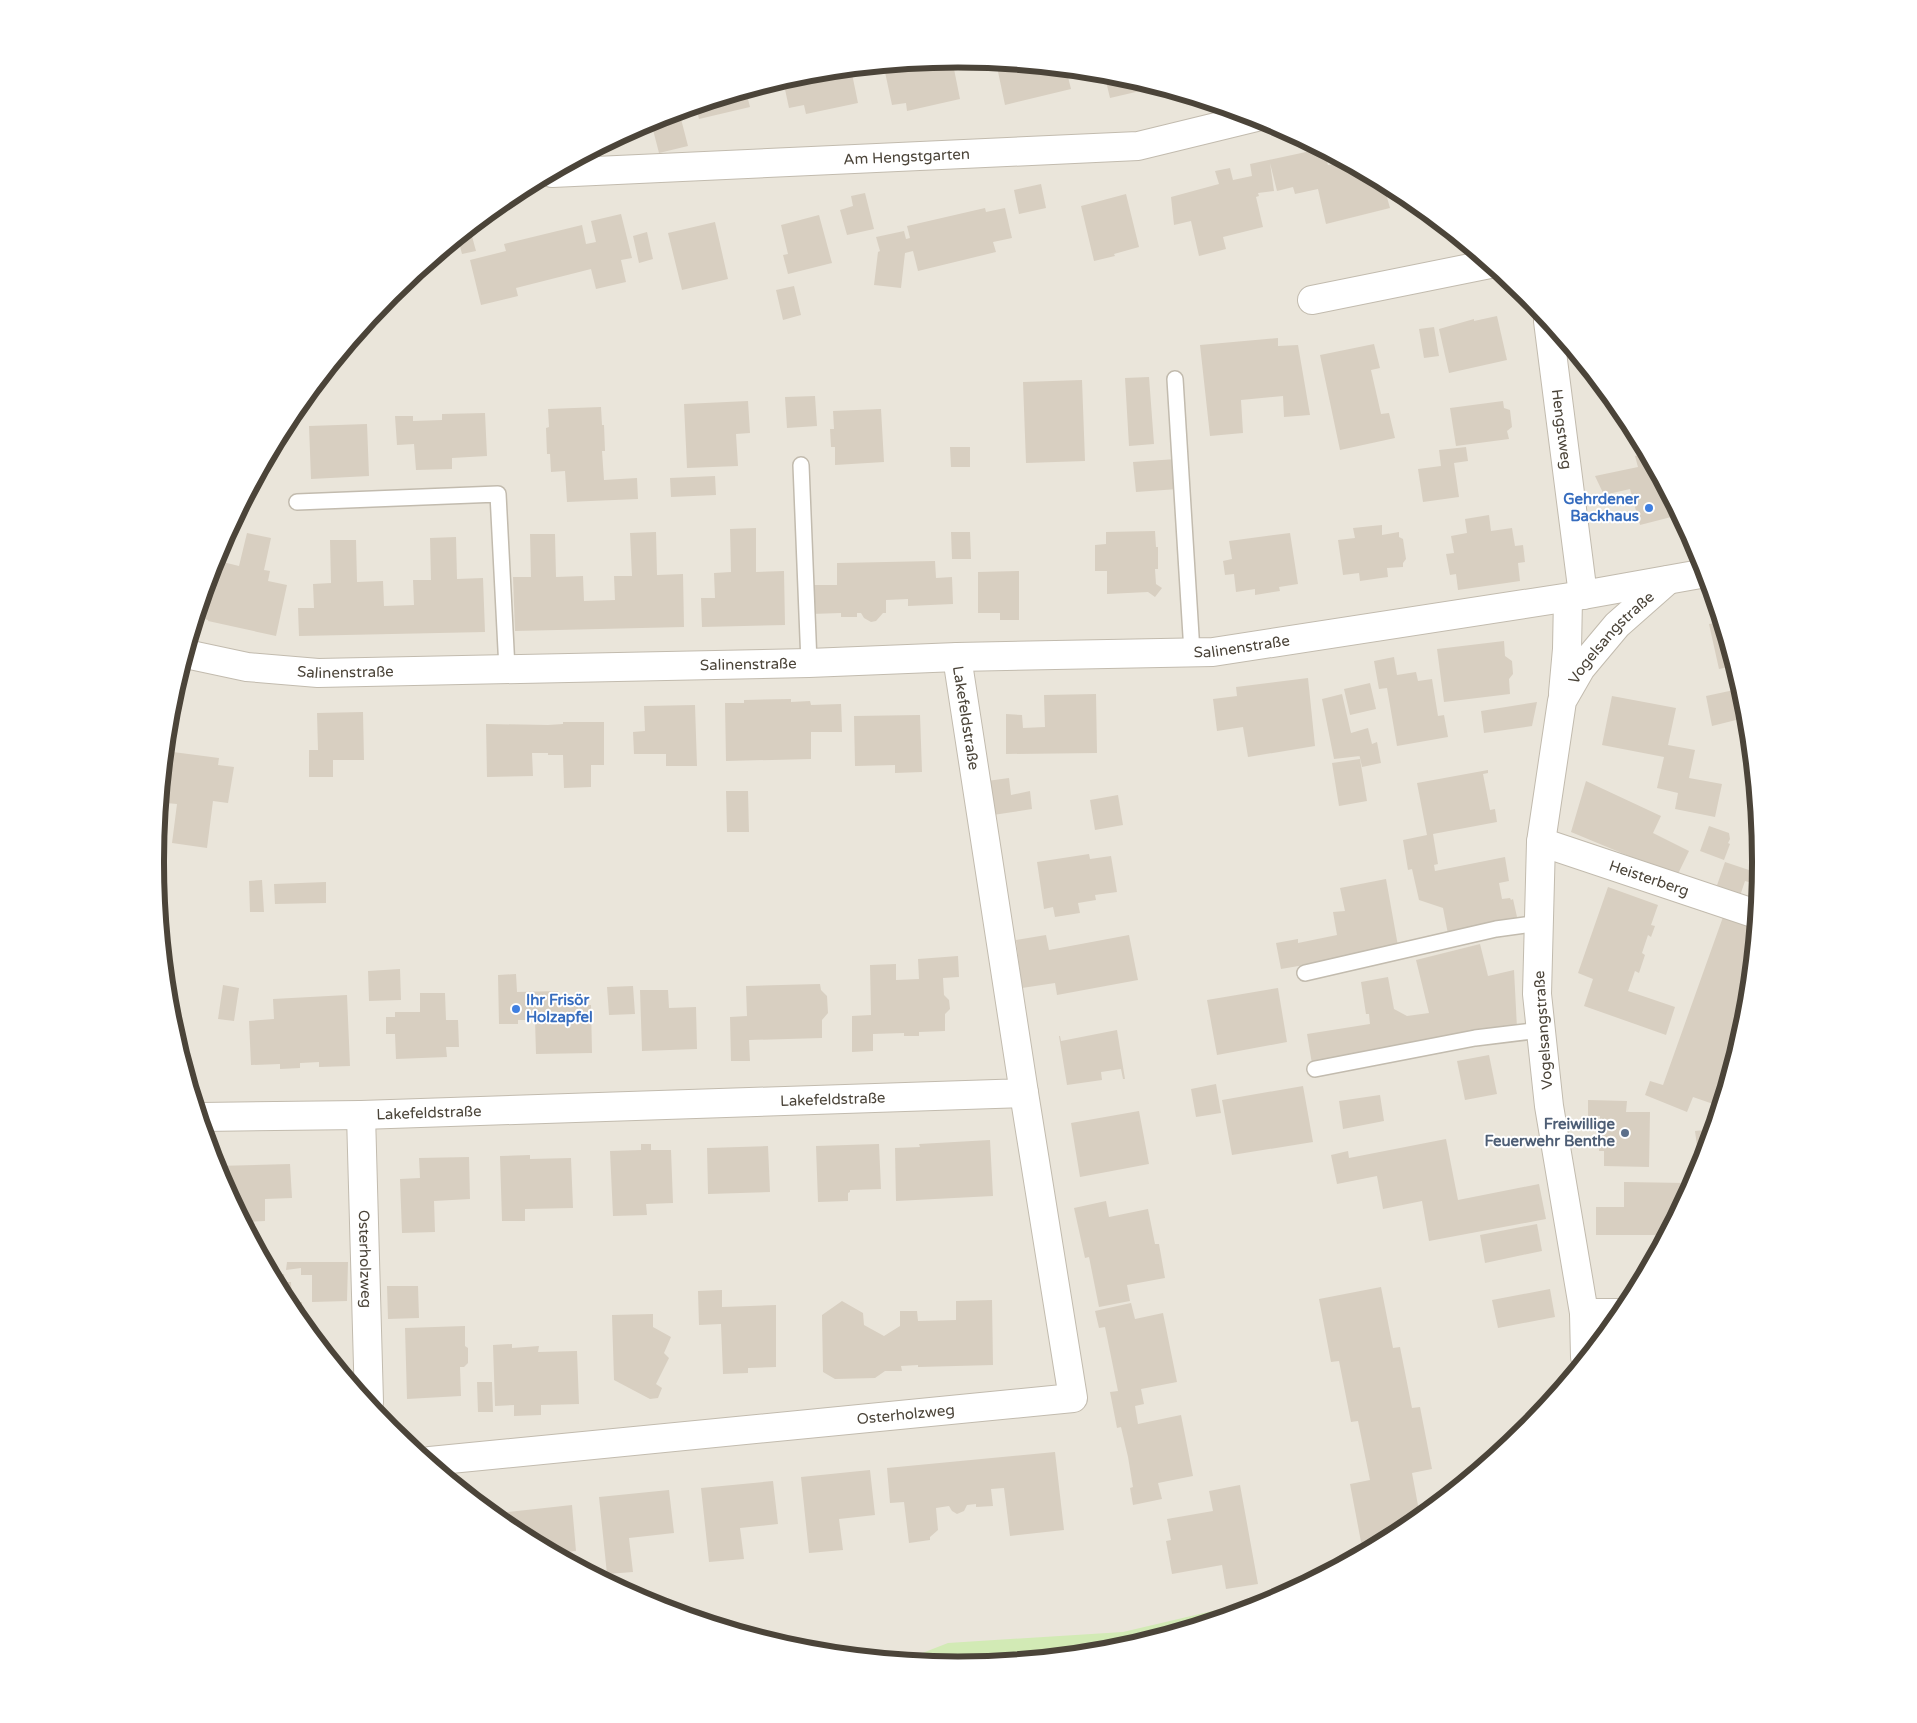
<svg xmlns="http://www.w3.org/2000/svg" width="1917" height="1723" font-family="'Varela Round',sans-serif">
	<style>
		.residential { fill: #eae5da }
		.green { fill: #d2eab5 }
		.building { fill: #d8cfc1 }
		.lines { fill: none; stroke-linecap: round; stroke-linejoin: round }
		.service-casing { stroke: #c2bbae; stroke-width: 18 }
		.minor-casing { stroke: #c2bbae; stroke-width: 30 }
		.service { stroke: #fff; stroke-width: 15 }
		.minor { stroke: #fff; stroke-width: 28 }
		.shop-dot { fill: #3f7fe0; stroke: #fff; stroke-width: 2 }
		.service-dot { fill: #5c6f8a; stroke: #fff; stroke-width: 2 }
		.labels { text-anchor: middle; stroke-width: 4; stroke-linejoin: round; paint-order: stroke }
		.street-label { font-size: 15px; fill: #4b4439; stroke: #fff }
		.shop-label { font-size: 15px; font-weight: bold; fill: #366cbe; stroke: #fff; text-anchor: end }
		.service-label { font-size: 15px; font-weight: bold; fill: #4e5e75; stroke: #fff; text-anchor: end }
		.rim { fill: none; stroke: #4b4439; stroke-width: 6 }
	</style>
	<rect width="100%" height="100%" fill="#f6f3ec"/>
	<path class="residential" d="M158 862a800 800 0 1 1 1600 0a800 800 0 1 1-1600 0Z"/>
	<path class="green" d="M 1281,1595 L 1265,1603 L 1115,1649 L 958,1664 L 907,1659 L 948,1643 L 1123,1632 Z"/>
	<path class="building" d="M 952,59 L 960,99 L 907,111 L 906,103 L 892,105 L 885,72 Z
		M 996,62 L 1066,69 L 1071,89 L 1005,105 Z
		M 851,69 L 858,103 L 806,114 L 804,105 L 789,108 L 783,80 L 802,74 Z
		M 1104,73 L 1115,74 L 1152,85 L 1153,88 L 1110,98 Z
		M 746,91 L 750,107 L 699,119 L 696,106 Z
		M 680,115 L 688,146 L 659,153 L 651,122 Z
		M 1320,149 L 1324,151 L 1328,165 L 1344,162 L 1383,183 L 1390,208 L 1326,224 L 1318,189 L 1295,194 L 1293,187 L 1277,191 L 1270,163 L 1274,191 L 1258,193 L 1259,196 L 1256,197 L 1263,227 L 1223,237 L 1226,249 L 1199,256 L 1191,221 L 1174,225 L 1171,197 L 1219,184 L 1215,171 L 1230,168 L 1233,180 L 1252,176 L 1250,164 Z
		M 1041,184 L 1046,208 L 1019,214 L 1014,190 Z
		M 865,193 L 874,229 L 847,235 L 840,210 L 853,206 L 851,196 Z
		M 1126,194 L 1139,247 L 1114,254 L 1115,256 L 1094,261 L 1081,206 Z
		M 985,208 L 986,212 L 1005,208 L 1012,238 L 993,242 L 996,252 L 918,271 L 913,251 L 905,253 L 901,288 L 874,285 L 878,252 L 880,251 L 876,237 L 904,231 L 906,239 L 910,238 L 907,226 Z
		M 621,214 L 632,258 L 621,260 L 626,282 L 596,289 L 591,269 L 516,288 L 518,296 L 481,305 L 470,260 L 506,251 L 504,244 L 582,225 L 586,244 L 596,242 L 591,221 Z
		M 819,215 L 832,263 L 788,274 L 783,255 L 788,254 L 781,225 Z
		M 715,222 L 728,279 L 682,290 L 668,233 Z
		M 470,229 L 476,251 L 462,254 L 458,239 Z
		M 647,232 L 653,259 L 639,263 L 633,236 Z
		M 416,274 L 417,280 L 403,284 L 410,279 Z
		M 794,286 L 801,315 L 783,320 L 776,290 Z
		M 1497,316 L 1507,360 L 1449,373 L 1439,329 L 1474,319 L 1474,321 Z
		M 1434,327 L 1439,356 L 1424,358 L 1419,329 Z
		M 1278,338 L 1278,346 L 1298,345 L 1310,415 L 1284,417 L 1283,396 L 1241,400 L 1243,433 L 1210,436 L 1200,345 Z
		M 1374,344 L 1380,368 L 1371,370 L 1381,414 L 1389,413 L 1395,438 L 1340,450 L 1320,355 Z
		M 1149,377 L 1154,444 L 1129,446 L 1125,378 Z
		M 1082,380 L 1085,461 L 1026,463 L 1023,382 Z
		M 815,396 L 817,426 L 787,428 L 785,397 Z
		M 748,401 L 750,433 L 736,434 L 738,466 L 687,468 L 684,404 Z
		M 1503,401 L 1504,408 L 1510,410 L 1512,427 L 1507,431 L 1509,439 L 1456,446 L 1450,408 Z
		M 601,407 L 602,425 L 604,425 L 605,451 L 602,451 L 604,480 L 637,478 L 638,499 L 567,502 L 565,471 L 551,472 L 550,454 L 547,454 L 546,428 L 549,427 L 548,409 Z
		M 881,409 L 884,462 L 835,465 L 835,447 L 831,447 L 830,429 L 834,429 L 833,411 Z
		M 485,413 L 487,456 L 452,458 L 452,469 L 416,470 L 414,444 L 397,445 L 395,416 L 413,416 L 413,421 L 442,420 L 442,414 Z
		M 367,424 L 369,476 L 311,479 L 309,426 Z
		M 950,447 L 970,447 L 970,467 L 951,467 Z
		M 1466,447 L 1468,461 L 1454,463 L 1459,497 L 1423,502 L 1418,469 L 1441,466 L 1439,450 Z
		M 1643,447 L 1679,515 L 1640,525 L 1630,489 L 1604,495 L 1595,476 L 1638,467 L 1635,456 L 1638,455 L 1636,448 Z
		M 1176,459 L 1178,489 L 1136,492 L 1133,462 Z
		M 715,476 L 716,495 L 671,497 L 670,478 Z
		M 1489,515 L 1491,531 L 1512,528 L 1515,546 L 1523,545 L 1525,562 L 1518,563 L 1520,581 L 1458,590 L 1456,574 L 1450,575 L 1446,554 L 1454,553 L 1451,536 L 1467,533 L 1465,519 Z
		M 1382,525 L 1382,535 L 1399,532 L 1399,537 L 1403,539 L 1406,559 L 1403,563 L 1403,567 L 1387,568 L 1388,577 L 1360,581 L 1359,573 L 1343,575 L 1338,540 L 1355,538 L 1353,528 Z
		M 756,528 L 756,572 L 784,571 L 785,625 L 702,627 L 701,598 L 715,598 L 714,573 L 731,572 L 730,529 Z
		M 1155,531 L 1156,547 L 1158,547 L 1158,569 L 1155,569 L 1156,584 L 1162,588 L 1155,597 L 1148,592 L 1107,594 L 1107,571 L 1095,571 L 1095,545 L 1106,544 L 1106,532 Z
		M 656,532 L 657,575 L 683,574 L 684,627 L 515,631 L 513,577 L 531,577 L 530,534 L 555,534 L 556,577 L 583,576 L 584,601 L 615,600 L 614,576 L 632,576 L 630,533 Z
		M 951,532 L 970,532 L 971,559 L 952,559 Z
		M 247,533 L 271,538 L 264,570 L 270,571 L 268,581 L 287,585 L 276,636 L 208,621 L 208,620 L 198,617 L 215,560 L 239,566 Z
		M 1290,533 L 1298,584 L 1279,587 L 1280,591 L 1255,595 L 1255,589 L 1236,592 L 1234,574 L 1225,575 L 1223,561 L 1232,559 L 1229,541 Z
		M 456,537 L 457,579 L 483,578 L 485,632 L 299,636 L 298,608 L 314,608 L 313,584 L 331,583 L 330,540 L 356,540 L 357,582 L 383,581 L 384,606 L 414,605 L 413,580 L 431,580 L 430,538 Z
		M 935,561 L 936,578 L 952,577 L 953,604 L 908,606 L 908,599 L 886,600 L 886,613 L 883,613 L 876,621 L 871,622 L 864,618 L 861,613 L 857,613 L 857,617 L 841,617 L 841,613 L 811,614 L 810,585 L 837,585 L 837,563 Z
		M 1019,571 L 1019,620 L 1000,620 L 1000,613 L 978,613 L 978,572 Z
		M 1721,622 L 1734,666 L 1719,669 L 1709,624 Z
		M 1504,641 L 1505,656 L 1512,661 L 1513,674 L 1509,679 L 1510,694 L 1444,702 L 1437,649 Z
		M 1394,657 L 1397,675 L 1416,672 L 1418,681 L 1432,679 L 1438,716 L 1444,715 L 1448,737 L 1397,746 L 1387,688 L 1379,689 L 1374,661 Z
		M 1308,678 L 1315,746 L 1248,757 L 1243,727 L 1217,731 L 1213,699 L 1237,696 L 1236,687 Z
		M 1370,683 L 1376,709 L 1350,715 L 1344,689 Z
		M 1734,690 L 1740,719 L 1712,726 L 1706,696 Z
		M 1096,694 L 1097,753 L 1006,754 L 1006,714 L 1022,715 L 1023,728 L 1045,727 L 1044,695 Z
		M 1342,694 L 1351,733 L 1368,728 L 1372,744 L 1377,742 L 1381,763 L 1362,767 L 1355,735 L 1360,756 L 1334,759 L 1322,699 Z
		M 1612,696 L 1676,708 L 1668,745 L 1695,750 L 1689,778 L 1722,784 L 1715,817 L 1675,809 L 1678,793 L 1657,788 L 1664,757 L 1602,745 Z
		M 791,699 L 791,702 L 810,701 L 811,705 L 841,704 L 842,732 L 811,732 L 811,759 L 726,761 L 725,703 L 744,703 L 744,700 Z
		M 1537,702 L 1532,726 L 1484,733 L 1481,711 Z
		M 695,705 L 697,766 L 666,766 L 666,754 L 634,754 L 633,732 L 645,731 L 644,706 Z
		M 363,712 L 364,760 L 333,760 L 333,777 L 309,777 L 309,750 L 318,750 L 317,713 Z
		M 920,715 L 922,772 L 895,773 L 895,765 L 855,766 L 854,716 Z
		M 563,722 L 604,722 L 604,765 L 591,765 L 591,787 L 564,788 L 563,755 L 548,755 L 548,753 L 532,753 L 533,776 L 487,777 L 486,724 L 548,725 L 563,724 Z
		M 173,752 L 219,758 L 218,765 L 234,767 L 228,803 L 213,801 L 207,848 L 172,843 L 177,804 L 166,803 Z
		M 1360,759 L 1367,801 L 1339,806 L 1332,763 Z
		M 1488,770 L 1488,773 L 1483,774 L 1490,810 L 1495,809 L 1497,822 L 1433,834 L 1438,864 L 1434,865 L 1435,871 L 1505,857 L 1509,881 L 1499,883 L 1502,899 L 1510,898 L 1511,900 L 1513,899 L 1517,917 L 1515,918 L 1515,920 L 1448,934 L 1443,908 L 1419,900 L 1412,869 L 1408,870 L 1403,840 L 1427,835 L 1417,783 Z
		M 1009,778 L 1011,795 L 1030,791 L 1032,809 L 993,815 L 987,781 Z
		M 1586,781 L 1661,816 L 1653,833 L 1689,851 L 1677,876 L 1571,832 Z
		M 726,791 L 748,791 L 749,832 L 727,832 Z
		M 1118,795 L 1123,825 L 1095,830 L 1090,800 Z
		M 1709,826 L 1729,833 L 1730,839 L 1728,843 L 1730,844 L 1724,860 L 1700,851 Z
		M 1757,839 L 1759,839 L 1761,862 L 1759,885 L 1745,881 L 1738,902 L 1714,894 L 1725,862 L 1749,870 Z
		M 1089,854 L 1090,859 L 1111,856 L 1117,892 L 1095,895 L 1096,900 L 1078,903 L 1080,913 L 1055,917 L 1053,907 L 1044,909 L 1037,862 Z
		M 1386,879 L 1398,946 L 1350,954 L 1351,957 L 1281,969 L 1276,943 L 1298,939 L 1298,943 L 1337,935 L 1333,912 L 1345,911 L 1340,888 Z
		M 262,880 L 264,912 L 250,912 L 249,881 Z
		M 326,882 L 326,903 L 275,904 L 274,884 Z
		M 1608,887 L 1658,905 L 1651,925 L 1655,926 L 1651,937 L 1648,935 L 1642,953 L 1645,955 L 1639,973 L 1635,971 L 1628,991 L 1675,1007 L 1666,1035 L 1584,1006 L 1593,979 L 1578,973 Z
		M 1723,917 L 1755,928 L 1746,1018 L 1719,1106 L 1693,1097 L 1687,1112 L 1645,1095 L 1650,1081 L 1663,1085 Z
		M 1046,935 L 1049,950 L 1129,935 L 1138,980 L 1057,995 L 1055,983 L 1022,988 L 1016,940 Z
		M 1480,944 L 1488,976 L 1514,970 L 1517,1028 L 1312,1064 L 1307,1034 L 1370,1024 L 1369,1014 L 1366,1014 L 1361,982 L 1388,977 L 1394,1009 L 1407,1016 L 1429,1013 L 1416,960 Z
		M 958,956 L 959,977 L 943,978 L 944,995 L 949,1000 L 950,1009 L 945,1014 L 945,1031 L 919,1032 L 919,1036 L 904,1036 L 904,1033 L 873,1034 L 873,1051 L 852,1052 L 852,1016 L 871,1015 L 870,965 L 896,964 L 896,980 L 919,979 L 918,959 Z
		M 400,969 L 401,1000 L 369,1001 L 368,971 Z
		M 516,974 L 517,992 L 558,991 L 559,1005 L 591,1005 L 592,1053 L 536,1054 L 535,1020 L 518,1020 L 518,1024 L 499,1024 L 498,975 Z
		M 820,984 L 821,990 L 827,996 L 828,1013 L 822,1020 L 822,1038 L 749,1040 L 750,1061 L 731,1061 L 730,1017 L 747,1016 L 746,986 Z
		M 223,985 L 239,988 L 234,1021 L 218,1019 Z
		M 633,986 L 635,1014 L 609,1015 L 607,987 Z
		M 1278,988 L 1287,1042 L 1217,1055 L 1207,1000 Z
		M 640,990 L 668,990 L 669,1008 L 696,1007 L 697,1049 L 642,1051 Z
		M 420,993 L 445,993 L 446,1020 L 458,1020 L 459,1047 L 446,1047 L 447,1057 L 396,1059 L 395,1034 L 386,1034 L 386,1017 L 395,1017 L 395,1012 L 420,1012 Z
		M 347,995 L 350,1066 L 319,1067 L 319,1062 L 300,1063 L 300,1068 L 280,1069 L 280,1064 L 251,1065 L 249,1021 L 274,1019 L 273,999 Z
		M 1117,1030 L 1125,1079 L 1123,1079 L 1121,1069 L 1101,1072 L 1102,1080 L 1067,1085 L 1059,1036 L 1060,1036 L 1061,1041 Z
		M 1489,1055 L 1497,1094 L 1465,1100 L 1457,1061 Z
		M 1216,1084 L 1221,1113 L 1196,1117 L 1191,1089 Z
		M 1303,1086 L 1313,1142 L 1232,1155 L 1222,1100 Z
		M 1380,1095 L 1384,1121 L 1343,1129 L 1339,1101 Z
		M 1588,1100 L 1627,1101 L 1626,1112 L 1650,1112 L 1649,1167 L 1604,1166 L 1604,1151 L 1599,1151 L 1600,1116 L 1588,1116 Z
		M 1139,1111 L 1149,1164 L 1080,1177 L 1071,1123 Z
		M 1705,1130 L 1706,1140 L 1709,1139 L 1703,1161 L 1699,1161 L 1695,1131 Z
		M 1446,1139 L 1458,1200 L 1539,1184 L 1546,1219 L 1429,1241 L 1422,1201 L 1383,1209 L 1377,1176 L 1337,1184 L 1331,1155 L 1348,1151 L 1349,1158 Z
		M 990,1140 L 993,1196 L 896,1201 L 895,1148 L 920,1147 L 919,1144 Z
		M 641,1144 L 651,1144 L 651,1150 L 671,1150 L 673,1203 L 646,1204 L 647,1215 L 613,1216 L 610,1151 L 641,1150 Z
		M 879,1144 L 881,1189 L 850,1190 L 850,1192 L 848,1193 L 848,1201 L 818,1202 L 816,1146 Z
		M 768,1146 L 770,1192 L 708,1194 L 707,1148 Z
		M 530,1155 L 530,1159 L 571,1158 L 573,1208 L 525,1209 L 525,1221 L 502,1221 L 500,1156 Z
		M 469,1157 L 470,1199 L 434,1201 L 435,1232 L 402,1233 L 400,1179 L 420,1178 L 419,1158 Z
		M 290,1164 L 292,1198 L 265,1199 L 265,1221 L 245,1222 L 216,1166 Z
		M 1624,1182 L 1686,1183 L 1686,1195 L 1665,1235 L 1596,1235 L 1596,1207 L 1624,1207 Z
		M 1106,1201 L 1109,1217 L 1148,1209 L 1155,1244 L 1159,1244 L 1165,1278 L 1127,1285 L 1130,1301 L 1099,1307 L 1089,1257 L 1085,1258 L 1074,1208 Z
		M 1537,1224 L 1542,1251 L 1485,1263 L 1480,1235 Z
		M 287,1262 L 348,1262 L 347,1301 L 312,1302 L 312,1275 L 301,1275 L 301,1268 L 286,1270 Z
		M 284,1274 L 285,1282 L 291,1282 L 292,1302 L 302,1302 L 302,1321 L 291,1307 L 273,1275 Z
		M 387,1286 L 418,1286 L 419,1318 L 388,1319 Z
		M 1381,1287 L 1393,1348 L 1400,1347 L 1412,1408 L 1420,1407 L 1432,1469 L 1412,1473 L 1420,1516 L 1404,1529 L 1375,1545 L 1362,1547 L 1350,1484 L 1370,1480 L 1358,1421 L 1351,1422 L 1339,1361 L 1331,1362 L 1319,1299 Z
		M 1550,1289 L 1555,1317 L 1498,1328 L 1492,1300 Z
		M 722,1290 L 722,1307 L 776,1305 L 776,1367 L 748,1368 L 748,1373 L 723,1374 L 721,1324 L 699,1325 L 698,1291 Z
		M 992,1300 L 993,1365 L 918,1367 L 918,1365 L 901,1366 L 902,1371 L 885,1371 L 875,1378 L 835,1379 L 823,1372 L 822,1315 L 842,1301 L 863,1313 L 864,1325 L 884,1336 L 900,1326 L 900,1311 L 917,1311 L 918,1321 L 956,1320 L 956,1301 Z
		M 1131,1303 L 1135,1319 L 1163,1313 L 1177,1382 L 1141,1389 L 1144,1404 L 1135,1406 L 1138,1424 L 1181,1415 L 1193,1476 L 1158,1483 L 1162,1499 L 1133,1505 L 1130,1488 L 1133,1487 L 1128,1457 L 1121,1427 L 1117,1428 L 1110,1392 L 1118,1391 L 1105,1327 L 1099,1328 L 1095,1311 Z
		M 653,1314 L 653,1327 L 671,1337 L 664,1353 L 669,1358 L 656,1384 L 662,1388 L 658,1398 L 650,1399 L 614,1380 L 612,1315 Z
		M 465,1326 L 465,1346 L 468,1348 L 468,1363 L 464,1367 L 460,1367 L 461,1396 L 407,1399 L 405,1328 Z
		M 512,1344 L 512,1348 L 539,1346 L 538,1352 L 577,1351 L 579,1404 L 541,1405 L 541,1415 L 514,1416 L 514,1405 L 495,1406 L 493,1345 Z
		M 477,1382 L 492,1382 L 493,1412 L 478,1412 Z
		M 1055,1452 L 1064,1530 L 1010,1536 L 1004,1488 L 991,1489 L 993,1506 L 976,1507 L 976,1504 L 967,1505 L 964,1511 L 957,1514 L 952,1511 L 949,1506 L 936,1508 L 938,1530 L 930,1537 L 930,1540 L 909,1543 L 904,1502 L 890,1503 L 887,1468 Z
		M 870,1470 L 875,1515 L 839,1519 L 843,1550 L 809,1553 L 801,1477 Z
		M 773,1481 L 778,1524 L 740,1528 L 744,1559 L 709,1562 L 701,1488 Z
		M 1240,1485 L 1258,1584 L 1226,1589 L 1222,1565 L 1172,1574 L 1166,1541 L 1171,1540 L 1167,1519 L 1213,1511 L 1209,1491 Z
		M 669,1490 L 674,1533 L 629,1538 L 633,1572 L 607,1574 L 599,1497 Z
		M 572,1505 L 576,1551 L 557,1553 L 512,1529 L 500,1519 L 499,1513 Z"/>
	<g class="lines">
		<g class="service-casing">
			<path id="service" d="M 1175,379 L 1192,652
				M 801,465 L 809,663
				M 297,502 L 498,494 L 507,669
				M 1305,973 L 1496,929 L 1539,923
				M 1315,1069 L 1475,1038 L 1541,1030"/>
		</g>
		<g class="minor-casing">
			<g id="minor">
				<path id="s1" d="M 552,173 L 1138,146 L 1257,117"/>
				<path d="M 1312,300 L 1490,264"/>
				<path id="s2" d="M 1548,321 L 1583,595"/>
				<path id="s3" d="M 186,654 L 247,667 L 318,673 L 809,663 L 957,657 L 1213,652 L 1583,595 L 1706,573"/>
				<path d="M 1563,693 L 1567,649 L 1568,598"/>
				<path id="s4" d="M 1541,842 L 1756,914"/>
				<path id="s5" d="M 361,1115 L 369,1402"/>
				<path id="s6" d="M 201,1117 L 361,1115 L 1024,1093 L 957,657"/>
				<path d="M 1584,1313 L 1621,1313"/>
				<path id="s7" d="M 1585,1357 L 1584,1313 L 1549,1106 L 1537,994 L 1541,842 L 1562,701 L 1581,668 L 1617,625 L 1668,580"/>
				<path id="s8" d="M 430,1461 L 1073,1398 L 1024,1093"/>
			</g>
		</g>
		<use href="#service" class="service"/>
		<use href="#minor" class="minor"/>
	</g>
	<g class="shop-dot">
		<circle cx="1649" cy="508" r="5"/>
		<circle cx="516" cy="1009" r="5"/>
	</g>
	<circle class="service-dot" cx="1625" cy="1133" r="5"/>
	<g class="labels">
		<g class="street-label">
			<text dy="5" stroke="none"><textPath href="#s1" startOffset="355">Am Hengstgarten</textPath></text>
			<text dy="5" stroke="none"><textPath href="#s2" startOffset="109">Hengstweg</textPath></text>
			<text dy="5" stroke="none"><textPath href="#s7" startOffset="742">Vogelsangstraße</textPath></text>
			<text dy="5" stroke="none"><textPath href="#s3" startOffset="1058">Salinenstraße</textPath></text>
			<text dy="5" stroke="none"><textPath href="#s3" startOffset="564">Salinenstraße</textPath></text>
			<text dy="5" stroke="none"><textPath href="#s3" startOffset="161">Salinenstraße</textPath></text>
			<text transform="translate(966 718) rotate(81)" y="5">Lakefeldstraße</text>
			<text dy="5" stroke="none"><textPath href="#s4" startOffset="114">Heisterberg</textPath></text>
			<text transform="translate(1543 1030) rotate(-94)" y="5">Vogelsangstraße</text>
			<text dy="5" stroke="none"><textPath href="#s6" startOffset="632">Lakefeldstraße</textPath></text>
			<text dy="5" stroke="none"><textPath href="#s6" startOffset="228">Lakefeldstraße</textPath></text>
			<text dy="5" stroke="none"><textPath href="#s5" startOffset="144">Osterholzweg</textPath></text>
			<text dy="5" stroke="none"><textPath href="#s8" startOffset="478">Osterholzweg</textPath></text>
		</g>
		<g class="shop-label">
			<text x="1639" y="504">Gehrdener<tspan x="1639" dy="17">Backhaus</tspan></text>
			<text x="526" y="1005" text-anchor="start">Ihr Frisör<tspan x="526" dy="17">Holzapfel</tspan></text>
		</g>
		<g class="service-label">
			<text x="1615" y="1129">Freiwillige<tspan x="1615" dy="17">Feuerwehr Benthe</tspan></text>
		</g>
	</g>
	<path d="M0 0H1917V1723H0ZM164 862a794 794 0 1 1 1588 0a794 794 0 1 1-1588 0Z" fill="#fff" fill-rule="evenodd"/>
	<path class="rim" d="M164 862a794 794 0 1 1 1588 0a794 794 0 1 1-1588 0Z"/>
</svg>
